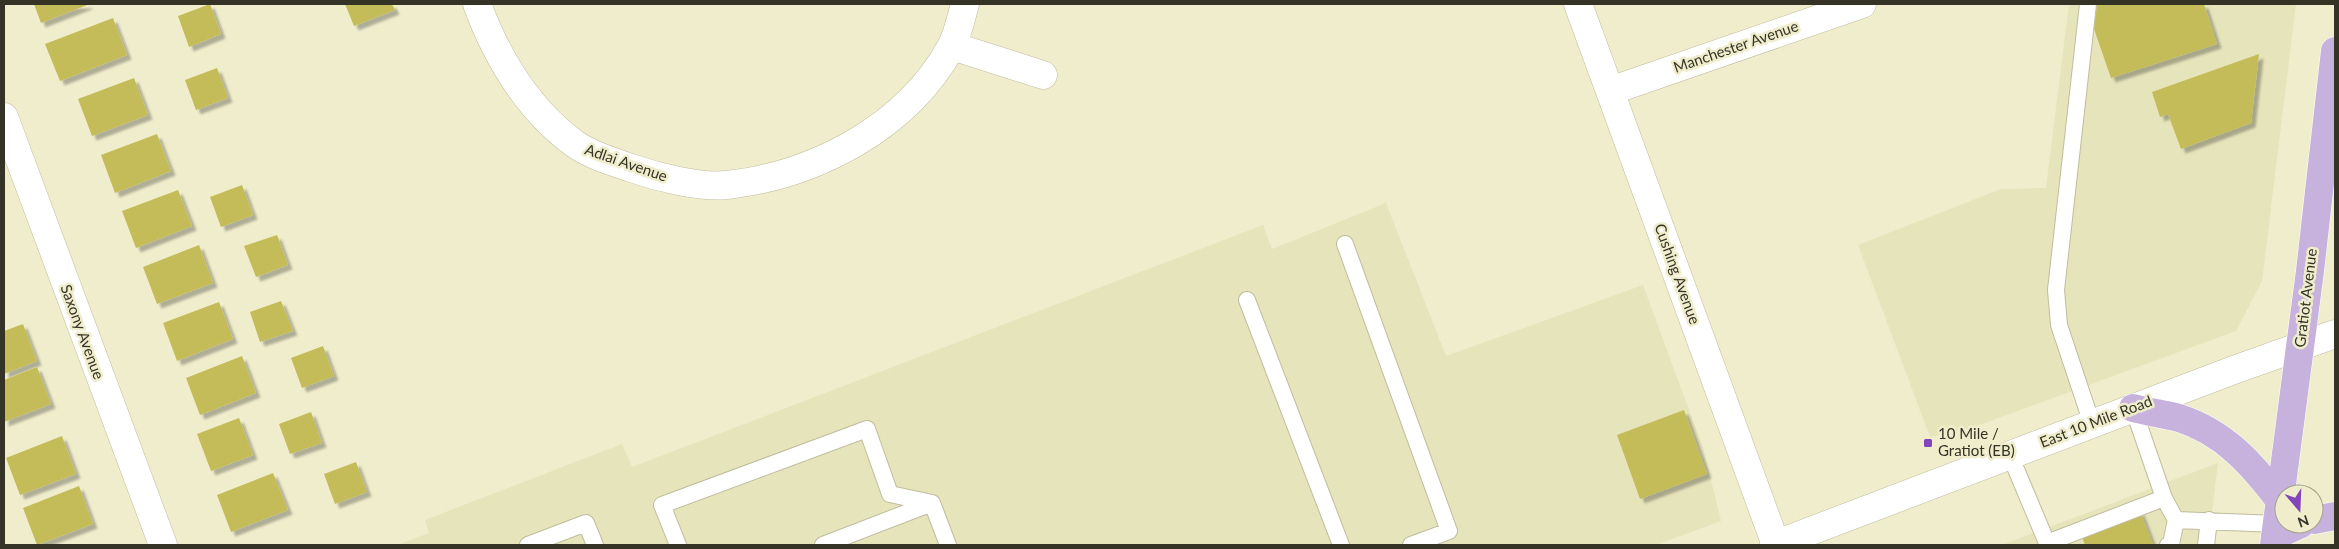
<svg xmlns="http://www.w3.org/2000/svg" width="2339" height="549" font-family="Lato,sans-serif">
	<style>
		.built { fill: #e6e4bb }
		.building { fill: #c4bc58; filter: url(#shadow) }
		.lines { fill: none; stroke-linecap: round; stroke-linejoin: round }
		.lane-casing { stroke: #bfbd9e; stroke-width: 18 }
		.street-casing { stroke: #bfbd9e; stroke-width: 29 }
		.secondary-casing { stroke: #bfbd9e; stroke-width: 29 }
		.primary-casing { stroke: #fff; stroke-width: 29 }
		.lane { stroke: #fff; stroke-width: 16 }
		.street { stroke: #fff; stroke-width: 28 }
		.secondary { stroke: #fff; stroke-width: 28 }
		.primary { stroke: #c6b2dc; stroke-width: 28 }
		.poi-dot { fill: #8245ba; stroke: #efedcc; stroke-width: 2 }
		.labels { text-anchor: middle; stroke-width: 5; stroke-linejoin: round; paint-order: stroke }
		.street-label { font-size: 15px; fill: #343326; stroke: #efedcc }
		.poi-label { font-size: 15px; fill: #343326; stroke: #efedcc; text-anchor: start }
	</style>
	<defs>
		<filter id="shadow"><feDropShadow dx="4.5" dy="4.5" stdDeviation="1" flood-color="#0004"/></filter>
	</defs>
	<rect width="100%" height="100%" fill="#efedcc"/>
	<path class="built" d="M 2069,4 L 2296,4 L 2262,281 L 2236,331 L 1971,428 L 1930,437 L 1858,245 L 2001,189 L 2046,188 Z
		M 1386,203 L 1446,356 L 1643,285 L 1703,448 L 1721,521 L 1656,545 L 397,545 L 429,533 L 425,520 L 622,444 L 632,467 L 1263,225 L 1272,249 Z
		M 2218,463 L 2208,545 L 2002,545 Z"/>
	<path class="building" d="M 34,4 L 90,4 L 41,23 Z
		M 210,4 L 221,34 L 189,47 L 178,16 Z
		M 345,4 L 392,4 L 395,10 L 354,26 Z
		M 2097,4 L 2204,4 L 2217,44 L 2111,78 L 2094,29 Z
		M 113,18 L 127,55 L 60,81 L 45,44 Z
		M 2259,54 L 2251,123 L 2181,149 L 2168,114 L 2160,117 L 2152,92 Z
		M 217,68 L 228,98 L 196,110 L 185,80 Z
		M 134,78 L 148,115 L 92,136 L 78,99 Z
		M 157,134 L 171,171 L 115,193 L 101,155 Z
		M 242,185 L 253,215 L 221,227 L 210,197 Z
		M 178,190 L 192,226 L 136,248 L 122,211 Z
		M 277,235 L 288,265 L 256,277 L 244,246 Z
		M 199,245 L 213,283 L 157,304 L 143,267 Z
		M 281,301 L 293,331 L 260,342 L 250,312 Z
		M 219,302 L 233,339 L 177,361 L 163,323 Z
		M 23,324 L 37,361 L 4,374 L 4,331 Z
		M 323,346 L 334,376 L 302,388 L 291,358 Z
		M 242,356 L 256,393 L 200,415 L 186,378 Z
		M 37,367 L 51,404 L 4,422 L 4,380 Z
		M 1684,410 L 1707,474 L 1640,499 L 1617,435 Z
		M 311,412 L 322,443 L 290,454 L 279,424 Z
		M 239,418 L 253,455 L 211,471 L 197,434 Z
		M 62,436 L 76,474 L 20,495 L 6,458 Z
		M 356,462 L 367,492 L 335,504 L 324,474 Z
		M 273,473 L 288,510 L 231,532 L 217,495 Z
		M 79,486 L 93,524 L 37,545 L 23,508 Z
		M 2140,511 L 2153,545 L 2085,545 L 2080,532 Z"/>
	<g class="lines">
		<g class="lane-casing">
			<path id="lane" d="M 2088,4 L 2056,290 L 2059,325 L 2092,424
				M 1345,244 L 1449,531 L 1411,545
				M 1247,300 L 1341,545
				M 2010,455 L 2047,543 L 2164,498 L 2133,408
				M 2164,498 L 2176,520 L 2171,544 L 2168,545
				M 932,503 L 948,545
				M 2176,520 L 2277,524
				M 528,545 L 586,523 L 595,545
				M 678,545 L 662,505 L 867,429 L 890,494 L 932,503
				M 823,545 L 932,503
				M 2206,545 L 2209,520"/>
		</g>
		<g class="street-casing">
			<path id="street" d="M 477,4 C 497,58 527,109 575,144 C 592,156 612,161 631,168 C 657,177 700,188 727,185 C 816,175 907,127 951,47 C 958,34 961,18 965,4
				M 1578,4 L 1776,545
				M 952,46 L 1043,75
				M 1610,91 L 1862,4
				M 4,117 L 163,545"/>
		</g>
		<g class="secondary-casing">
			<path id="secondary" d="M 1774,545 L 2231,371 L 2335,334"/>
		</g>
		<g class="primary-casing">
			<path id="primary" d="M 2133,408 C 2148,412 2164,414 2179,418 C 2224,432 2253,465 2280,501
				M 2314,520 L 2335,516
				M 2275,536 L 2301,524
				M 2274,545 L 2310,271 L 2335,51"/>
		</g>
		<use href="#lane" class="lane"/>
		<use href="#street" class="street"/>
		<use href="#secondary" class="secondary"/>
		<use href="#primary" class="primary"/>
	</g>
	<rect class="poi-dot" x="1923" y="438" width="10" height="10" rx="2.5"/>
	<g class="labels">
		<g class="street-label">
			<text transform="translate(1736 47) rotate(-19)" y="5">Manchester Avenue</text>
			<text transform="translate(626 163) rotate(19)" y="5">Adlai Avenue</text>
			<text transform="translate(1677 274) rotate(70)" y="5">Cushing Avenue</text>
			<text transform="translate(2306 298) rotate(-83)" y="5">Gratiot Avenue</text>
			<text transform="translate(82 332) rotate(70)" y="5">Saxony Avenue</text>
			<text transform="translate(2096 422) rotate(-21)" y="5">East 10 Mile Road</text>
		</g>
		<g class="poi-label">
			<text x="1938" y="439">10 Mile /<tspan x="1938" dy="17">Gratiot (EB)</tspan></text>
		</g>
	</g>
	<rect width="2339" height="549" fill="none" stroke="#343326" stroke-width="10"/>
	<g transform="translate(2299 509) rotate(161)"><circle r="24" fill="#efedcc" stroke="#a4a38a"/>
	<path d="M0-4L9 19L0 12L-9 19Z" fill="#8245ba"/>
	<text y="-8" font-size="14" font-weight="bold" text-anchor="middle" fill="#343326">N</text>
	</g>
</svg>
